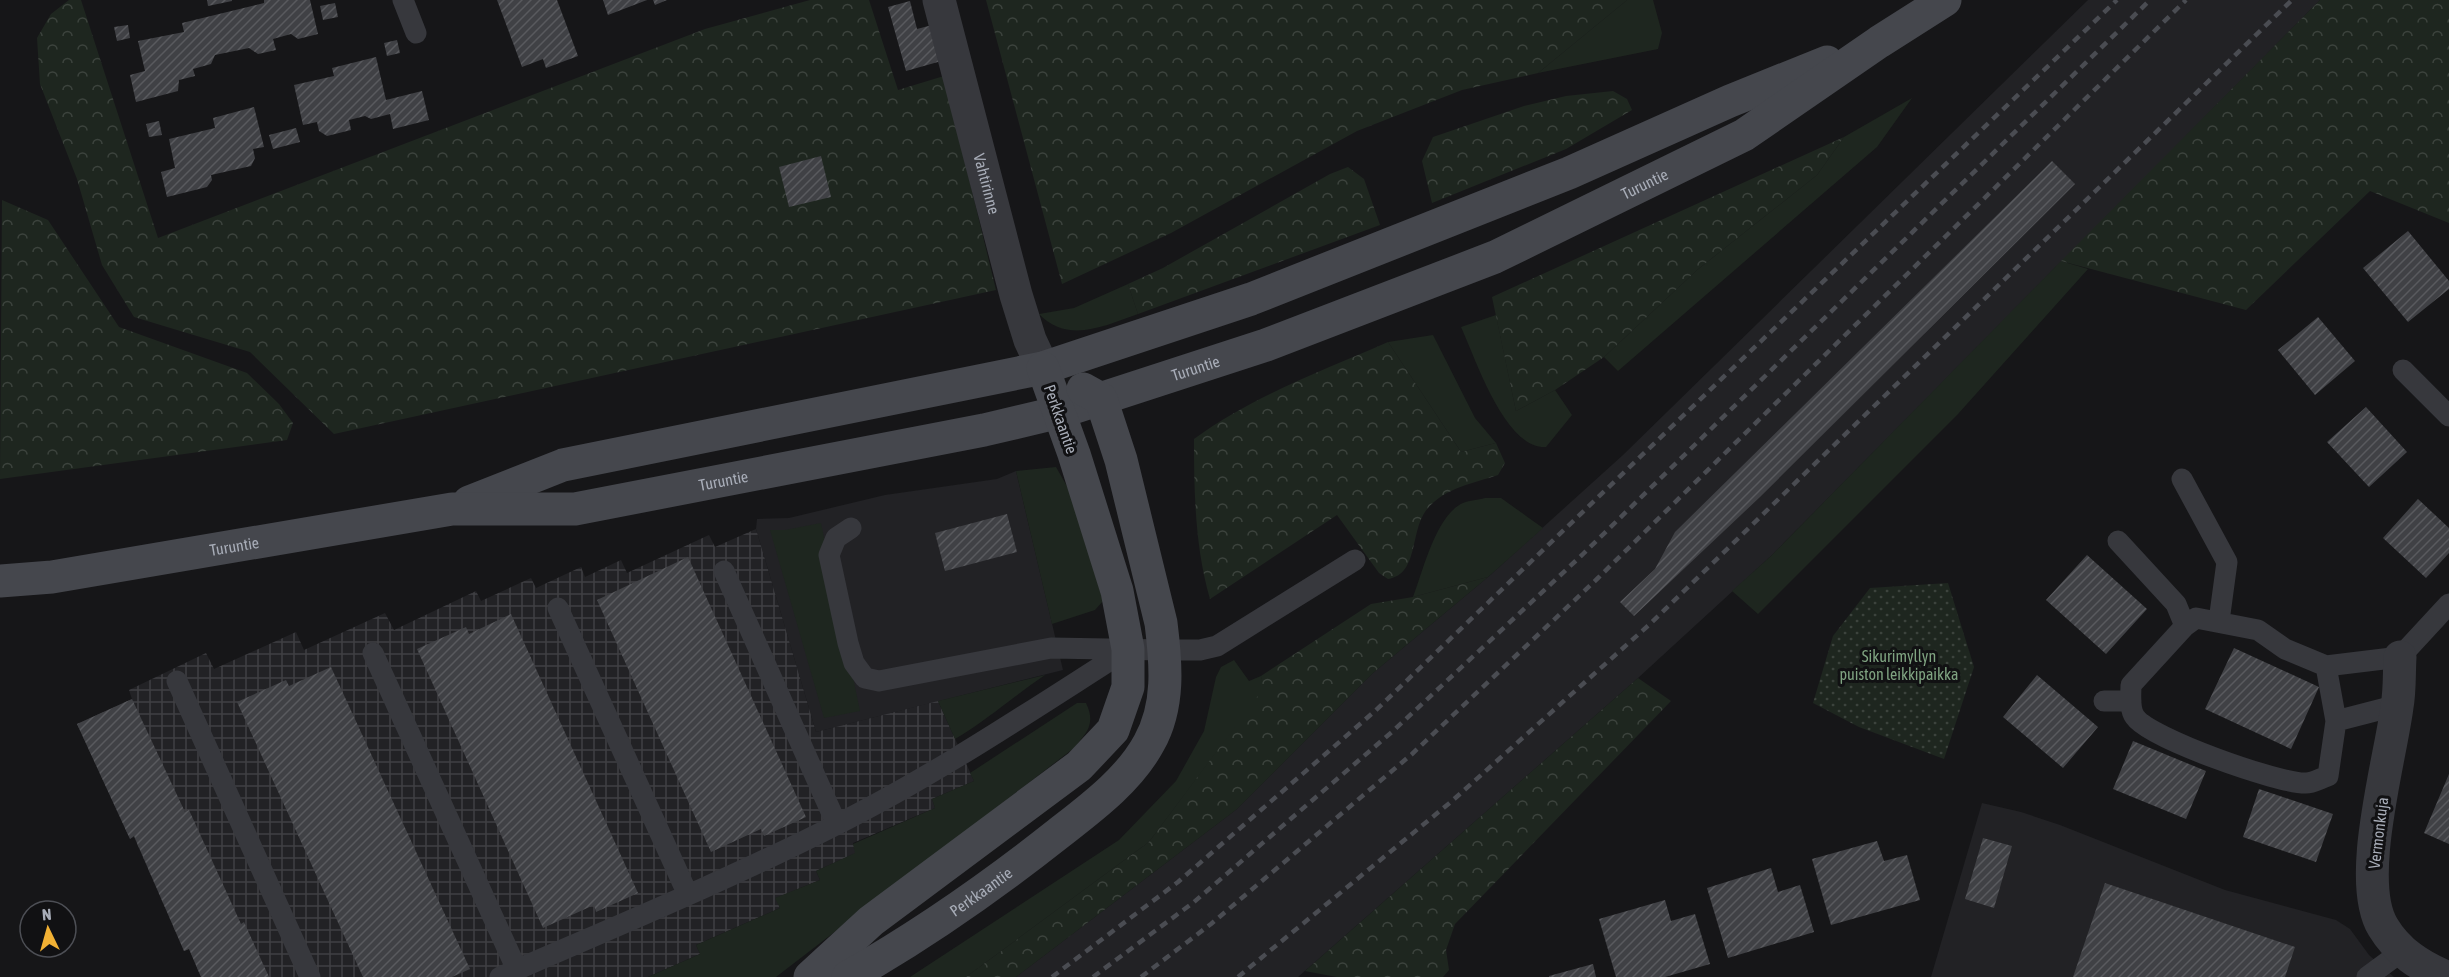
<svg xmlns="http://www.w3.org/2000/svg" width="2449" height="977" font-family="'Asap Condensed',sans-serif">
	<style>
		.built { fill: #222225 }
		.industrial { fill: url(#industrial-grid) }
		.grass { fill: #1e261f }
		.forest { fill: url(#forest-crowns) }
		.park { fill: url(#park-dots) }
		.building { fill: url(#building-hatch) }
		.lines { fill: none; stroke-linecap: round; stroke-linejoin: round }
		.lane { stroke: #37383d; stroke-width: 21 }
		.street { stroke: #37383d; stroke-width: 33 }
		.secondary { stroke: #45474d; stroke-width: 33 }
		.rail { stroke: #4a4c52; stroke-width: 4.5; stroke-dasharray: 8 6; stroke-linecap: butt }
		.labels { text-anchor: middle; stroke-width: 6; stroke-linejoin: round; paint-order: stroke }
		.street-label { font-size: 16px; fill: #a8adb8; stroke: #111113 }
		.park-label { font-size: 16px; fill: #7fa381; stroke: #111113 }
	</style>
	<defs>
		<pattern id="industrial-grid" width="8" height="8" patternUnits="userSpaceOnUse" patternTransform="scale(1.5)"><rect width="8" height="8" fill="#222225"/><path d="M0 4h8M4 0v8" fill="none" stroke="#3f3f43"/></pattern>
		<pattern id="forest-crowns" width="20" height="18" patternUnits="userSpaceOnUse" patternTransform="scale(1.5)"><rect width="20" height="18" fill="#1e261f"/><path d="M2 6a3 3 0 1 1 6 0M12 15a3 3 0 1 1 6 0" fill="none" stroke="#3c433d"/></pattern>
		<pattern id="park-dots" width="8" height="8" patternUnits="userSpaceOnUse" patternTransform="scale(1.5)"><rect width="8" height="8" fill="#1e261f"/><path d="M2 2h.1M6 6h.1" fill="none" stroke="#3c433d" stroke-width="1.8" stroke-linecap="round"/></pattern>
		<pattern id="building-hatch" width="6" height="6" patternUnits="userSpaceOnUse" patternTransform="scale(1.5)"><rect width="6" height="6" fill="#404145"/><path d="M-1 1l2-2M0 6l6-6M5 7l2-2" fill="none" stroke="#595a5e"/></pattern>
	</defs>
	<rect width="100%" height="100%" fill="#161618"/>
	<path class="built" d="M 2088,0 L 2320,0 L 1771,556 L 1638,678 L 1298,977 L 1016,977 L 1237,809 L 1373,673 L 1488,577 L 1623,455 Z
		M 1016,471 L 1063,670 L 816,732 L 756,529 L 757,519 L 789,518 L 885,495 L 997,479 Z
		M 1982,803 L 2021,812 L 2060,825 L 2225,890 L 2336,920 L 2350,929 L 2369,955 L 2394,977 L 1931,977 Z"/>
	<path class="industrial" d="M 756,529 L 816,732 L 938,701 L 974,781 L 932,799 L 935,808 L 853,843 L 856,853 L 816,871 L 820,880 L 776,898 L 780,908 L 696,945 L 700,954 L 648,977 L 201,977 L 189,949 L 184,951 L 134,837 L 130,839 L 77,724 L 132,699 L 129,690 L 206,653 L 214,669 L 296,632 L 304,650 L 385,613 L 394,630 L 476,591 L 481,601 L 531,578 L 536,588 L 581,567 L 585,577 L 621,560 L 627,573 L 709,535 L 715,547 Z"/>
	<path class="grass" d="M 1627,0 L 1653,0 L 1662,33 L 1658,49 L 1538,73 Z
		M 1912,98 L 1877,147 L 1618,371 L 1604,357 L 1697,270 L 1817,175 L 1844,137 Z
		M 2061,261 L 2088,269 L 1958,414 L 1758,614 L 1732,591 L 1771,556 Z
		M 1128,284 L 1138,314 C 1104,326 1068,344 1039,314 L 1074,308 Z
		M 1496,315 L 1516,411 L 1555,390 L 1572,415 L 1546,447 C 1505,450 1475,357 1461,327 Z
		M 1433,335 L 1475,418 L 1496,443 L 1461,452 L 1388,342 Z
		M 1056,467 L 1072,495 L 1103,601 L 1095,610 L 1052,624 L 1016,471 Z
		M 1485,498 L 1501,498 L 1543,528 L 1488,577 L 1413,597 C 1423,571 1436,515 1463,503 C 1470,500 1478,500 1485,498 Z
		M 821,523 L 860,711 L 824,718 L 770,530 L 785,530 Z
		M 1234,660 L 1249,681 L 1261,676 L 1264,689 L 1149,842 L 966,977 L 910,977 L 1119,840 L 1176,781 L 1204,731 L 1216,677 L 1221,667 Z
		M 1045,675 C 1014,696 987,720 955,739 L 938,701 Z
		M 1077,703 L 1086,703 C 1096,724 1087,732 1074,748 L 776,977 L 648,977 L 700,954 L 696,945 L 780,908 L 775,898 L 820,880 L 816,871 L 855,853 L 853,844 L 935,808 L 932,799 L 974,781 L 970,773 Z"/>
	<path class="forest" d="M 69,0 L 81,0 L 158,238 L 705,29 L 810,0 L 869,0 L 898,90 L 944,76 L 996,290 L 334,434 L 250,352 L 134,317 L 102,265 L 77,179 L 40,84 L 37,38 L 51,14 Z
		M 986,0 L 1627,0 L 1538,73 L 1462,90 L 1357,131 L 1171,233 L 1062,284 Z
		M 2320,0 L 2449,0 L 2449,223 L 2370,191 L 2246,310 L 2061,261 Z
		M 1613,91 L 1627,99 L 1632,110 L 1566,149 L 1432,203 L 1422,161 L 1433,137 L 1524,106 L 1566,96 Z
		M 1844,137 L 1817,175 L 1697,270 L 1604,357 L 1555,390 L 1516,411 L 1492,297 Z
		M 1348,167 L 1364,179 L 1380,225 L 1138,314 L 1128,284 L 1163,268 L 1330,174 Z
		M 2,200 L 48,220 L 119,327 L 247,373 L 279,404 L 293,423 L 287,440 L 0,479 Z
		M 1388,342 L 1461,452 L 1496,443 L 1505,463 L 1498,475 C 1474,483 1445,488 1428,508 C 1409,529 1420,574 1388,579 L 1379,573 L 1337,515 L 1210,599 C 1195,547 1194,492 1194,439 C 1253,396 1322,371 1388,342 Z
		M 1488,577 L 1373,673 L 1237,809 L 1016,977 L 966,977 L 1149,842 L 1263,689 L 1261,676 L 1371,604 L 1413,597 Z
		M 1638,678 L 1671,701 L 1455,924 L 1446,950 L 1449,970 L 1443,977 L 1337,977 L 1305,971 Z"/>
	<path class="park" d="M 1948,583 L 1974,667 L 1944,759 L 1859,727 L 1813,703 L 1833,636 L 1870,588 Z"/>
	<path class="building" d="M 207,0 L 232,0 L 232,1 L 208,6 Z
		M 264,0 L 310,0 L 318,34 L 298,39 L 291,34 L 273,39 L 276,50 L 258,54 L 249,48 L 215,55 L 211,64 L 193,69 L 195,76 L 179,80 L 178,91 L 136,102 L 130,75 L 145,71 L 138,41 L 184,32 L 182,23 L 264,3 Z
		M 497,0 L 557,0 L 578,56 L 546,68 L 543,59 L 522,67 Z
		M 603,0 L 647,0 L 608,15 Z
		M 653,0 L 667,0 L 655,5 Z
		M 910,1 L 917,29 L 936,24 L 945,60 L 906,71 L 888,7 Z
		M 335,3 L 338,17 L 323,20 L 320,6 Z
		M 128,25 L 130,38 L 117,41 L 114,27 Z
		M 397,40 L 400,53 L 387,56 L 384,43 Z
		M 376,57 L 386,100 L 422,91 L 429,120 L 393,129 L 390,114 L 371,119 L 365,116 L 349,120 L 351,130 L 327,136 L 319,131 L 317,122 L 303,125 L 294,85 L 334,76 L 332,68 Z
		M 254,107 L 264,147 L 253,149 L 255,158 L 251,166 L 211,175 L 212,180 L 207,187 L 167,197 L 161,172 L 175,168 L 169,139 L 215,128 L 213,118 Z
		M 159,121 L 162,135 L 149,137 L 146,124 Z
		M 296,128 L 300,142 L 273,149 L 269,135 Z
		M 821,156 L 831,197 L 789,207 L 779,167 Z
		M 2052,161 L 2075,184 L 1760,497 L 1634,616 L 1620,602 L 1655,569 L 1675,532 Z
		M 2408,231 L 2449,281 L 2449,289 L 2408,322 L 2363,268 Z
		M 2318,317 L 2355,361 L 2315,395 L 2278,350 Z
		M 2366,407 L 2407,452 L 2369,487 L 2327,442 Z
		M 2418,499 L 2449,528 L 2449,553 L 2426,578 L 2383,538 Z
		M 1007,514 L 1017,552 L 945,571 L 935,533 Z
		M 2087,555 L 2147,609 L 2106,654 L 2046,600 Z
		M 688,557 L 806,817 L 764,836 L 761,829 L 711,852 L 597,600 Z
		M 511,614 L 638,893 L 596,912 L 594,905 L 543,928 L 417,649 L 466,627 L 469,634 Z
		M 2234,648 L 2319,687 L 2291,749 L 2205,709 Z
		M 331,667 L 470,969 L 452,977 L 363,977 L 237,702 L 286,680 L 289,686 Z
		M 2037,675 L 2098,727 L 2063,768 L 2003,717 Z
		M 132,699 L 185,812 L 189,810 L 241,924 L 244,922 L 269,977 L 201,977 L 189,949 L 184,951 L 134,836 L 130,839 L 77,724 Z
		M 2133,741 L 2206,771 L 2186,819 L 2113,789 Z
		M 2449,774 L 2449,844 L 2424,833 Z
		M 2259,789 L 2333,814 L 2316,862 L 2243,837 Z
		M 1983,838 L 2012,846 L 1994,908 L 1965,899 Z
		M 1877,841 L 1884,861 L 1907,855 L 1920,900 L 1831,925 L 1812,859 Z
		M 1771,868 L 1778,892 L 1800,885 L 1814,932 L 1728,958 L 1707,888 Z
		M 2105,883 L 2295,947 L 2285,977 L 2073,977 Z
		M 1665,900 L 1671,921 L 1695,914 L 1710,964 L 1665,977 L 1616,977 L 1599,919 Z
		M 1593,964 L 1596,977 L 1549,977 L 1549,976 Z"/>
	<g class="lines">
		<path class="lane" d="M 403,0 L 416,33
			M 2403,370 L 2449,416
			M 2182,479 L 2227,562 L 2219,621
			M 851,528 L 836,538 L 829,555 L 848,643 L 854,663 L 865,678 L 879,681 L 1051,648 L 1165,650 L 1200,650 L 1217,646 L 1355,560
			M 2118,541 L 2176,604 L 2185,626
			M 724,571 L 837,825
			M 558,608 L 688,895
			M 373,653 L 517,970
			M 2326,666 L 2336,721 L 2328,776 C 2321,778 2313,783 2306,783 C 2279,784 2149,738 2135,717 C 2129,709 2131,694 2131,685 L 2185,626 L 2196,618 L 2258,630 L 2285,649 L 2326,666 L 2400,657 L 2449,604
			M 177,681 L 310,977
			M 2104,701 L 2131,701
			M 2336,721 L 2398,705
			M 500,977 C 612,928 726,881 836,825 C 937,774 1032,710 1128,649
			M 2367,977 L 2401,952"/>
		<g class="street">
			<path id="s1" d="M 939,0 L 1016,295 L 1030,340 L 1043,368"/>
			<path d="M 2400,657 C 2399,673 2400,690 2397,707 C 2390,761 2355,881 2383,927 C 2398,952 2420,966 2446,977"/>
		</g>
		<g class="secondary">
			<path d="M 469,502 L 563,465 L 1043,368 L 1251,299 L 1569,173 L 1730,101 L 1827,62"/>
			<path id="s2" d="M 0,581 L 52,577 L 452,509 L 575,509 L 984,430 L 1060,412 L 1266,345 L 1495,257 L 1744,135 L 1879,42 L 1945,0"/>
			<path d="M 810,977 L 871,921 L 1079,766 L 1113,730 L 1128,687 L 1128,649 L 1117,591 L 1074,454 L 1043,368"/>
			<path id="s3" d="M 848,977 C 922,935 992,886 1059,833 C 1091,808 1129,780 1149,743 C 1170,706 1166,663 1161,623 L 1121,460 L 1101,399 L 1083,389"/>
		</g>
		<path class="rail" d="M 1052,977 L 1178,882 L 1375,711 L 2117,0
			M 1093,977 L 1194,902 L 1393,731 L 1582,555 L 2150,0
			M 1141,977 L 1211,924 L 1412,754 L 1598,578 L 2186,0
			M 1238,977 L 1452,801 L 1650,624 L 2292,0"/>
	</g>
	<g class="labels">
		<g class="street-label">
			<text dy="6" stroke="none"><textPath href="#s2" startOffset="1704">Turuntie</textPath></text>
			<text dy="6" stroke="none"><textPath href="#s1" startOffset="190">Vahtirinne</textPath></text>
			<text dy="6" stroke="none"><textPath href="#s2" startOffset="1218">Turuntie</textPath></text>
			<text transform="translate(1061 419) rotate(71)" y="6">Perkkaantie</text>
			<text dy="6" stroke="none"><textPath href="#s2" startOffset="732">Turuntie</textPath></text>
			<text dy="6" stroke="none"><textPath href="#s2" startOffset="237">Turuntie</textPath></text>
			<text transform="translate(2378 833) rotate(-83)" y="6">Vermonkuja</text>
			<text dy="6" stroke="none"><textPath href="#s3" startOffset="158">Perkkaantie</textPath></text>
		</g>
		<g class="park-label">
			<text x="1899" y="662">Sikurimyllyn<tspan x="1899" dy="18">puiston leikkipaikka</tspan></text>
		</g>
	</g>
	<g transform="translate(48 929) rotate(355)"><circle r="28" fill="#111113" stroke="#4d4f55" stroke-width="1.5"/>
	<path d="M0-4.5L10 22L0 15L-10 22Z" fill="#f2b134"/>
	<text y="-9" font-size="16" font-weight="bold" text-anchor="middle" fill="#a8adb8">N</text>
	</g>
</svg>
